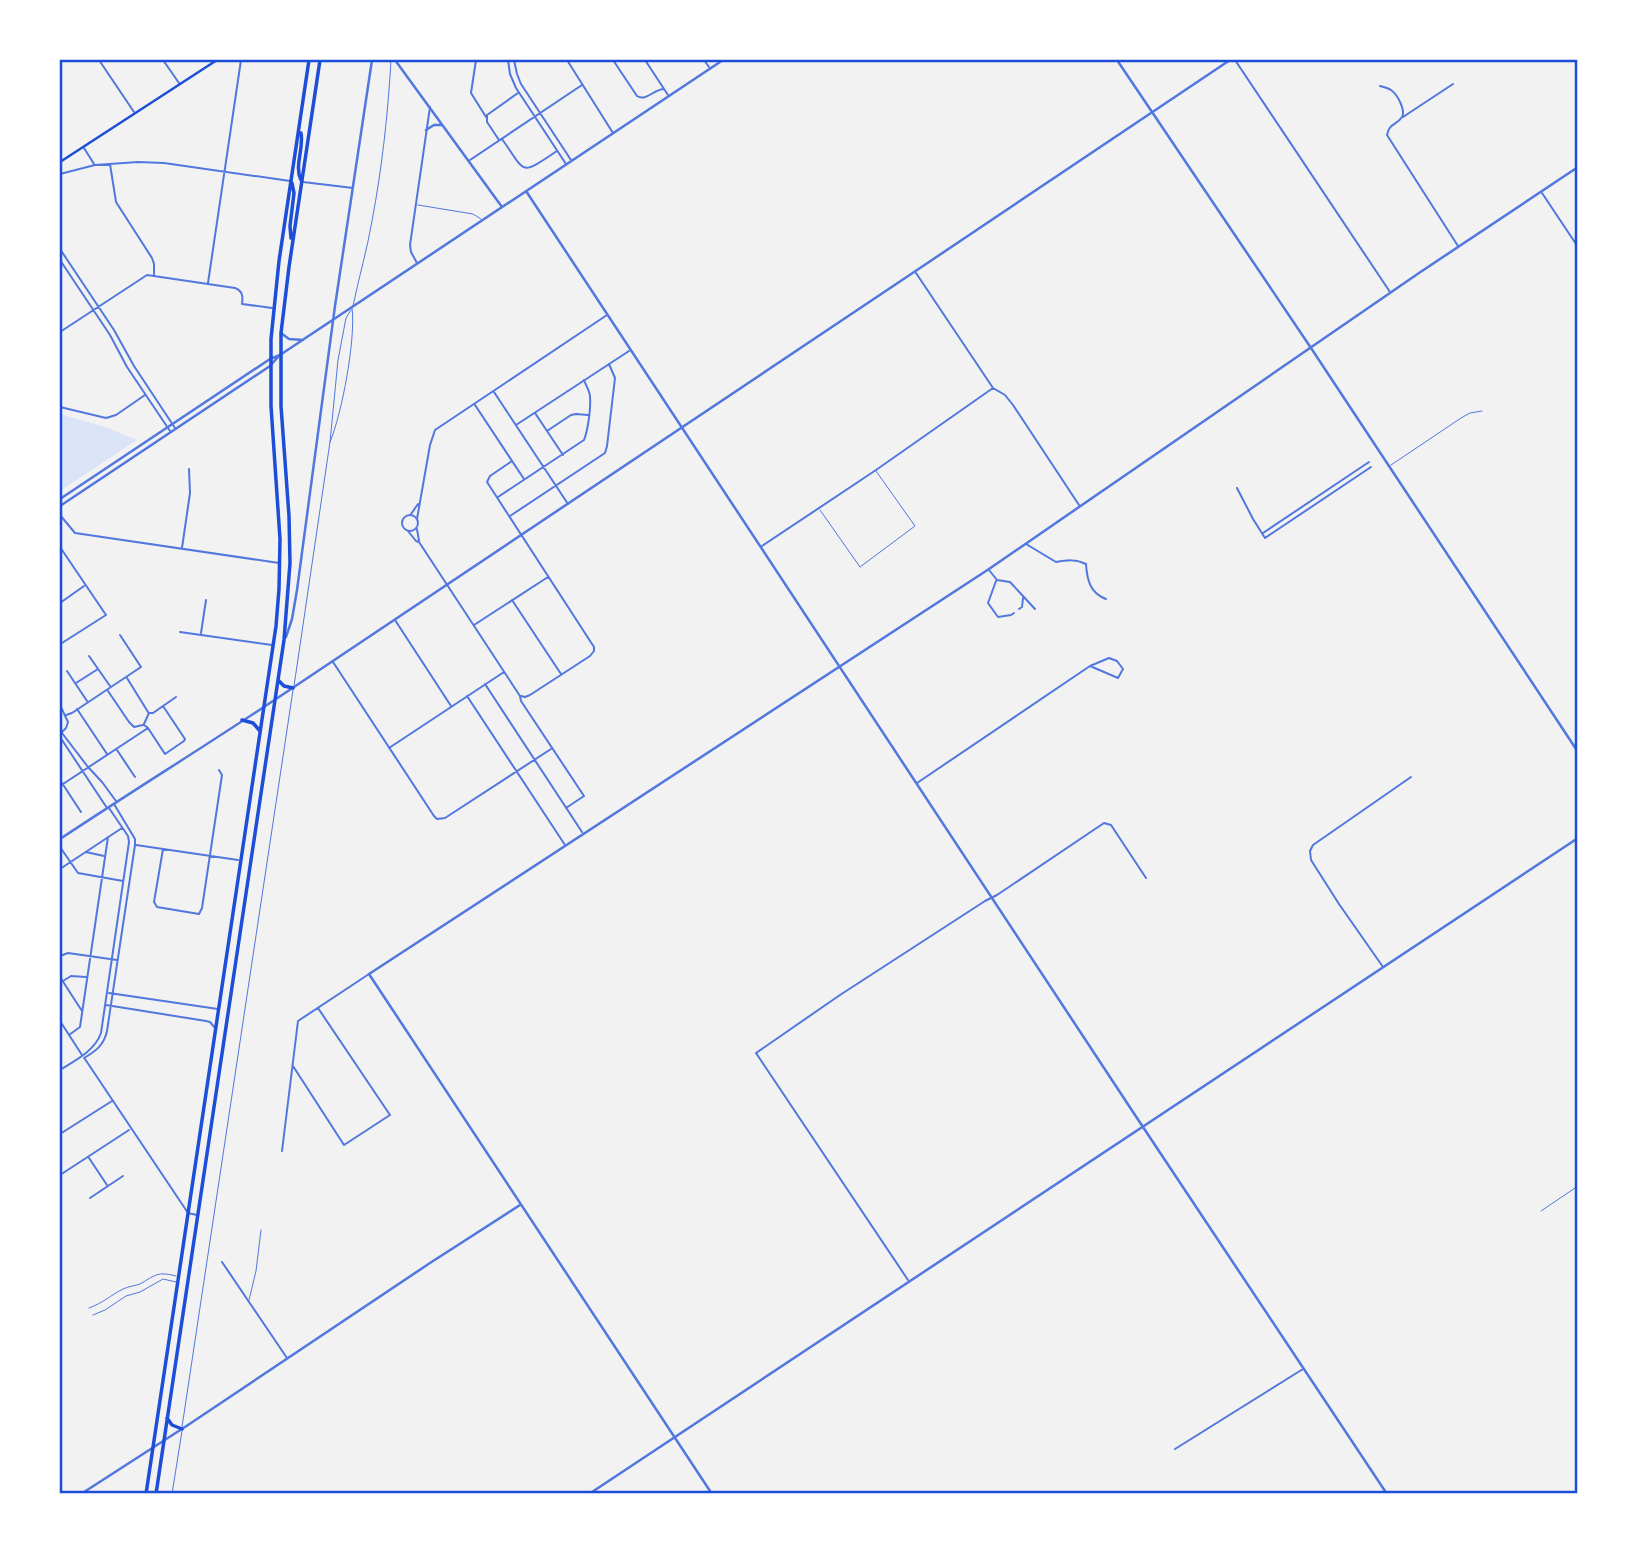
<svg xmlns="http://www.w3.org/2000/svg" width="1637" height="1553" font-family="'Noto Serif',serif">
	<style>
		.green { fill: #dbe4f7 }
		.lines { fill: none; stroke-linecap: round; stroke-linejoin: round }
		.service { stroke: #5277de; stroke-width: 1 }
		.minor { stroke: #5277de; stroke-width: 2 }
		.tertiary { stroke: #5277de; stroke-width: 2.5 }
		.secondary { stroke: #1d4ed8; stroke-width: 2.5 }
		.trunk { stroke: #1d4ed8; stroke-width: 3.5 }
		.neatline { fill: none; stroke: #1d4ed8; stroke-width: 2.5 }
	</style>
	<rect width="100%" height="100%" fill="#f2f2f2"/>
	<path class="green" d="M 60,414 L 105,427 L 137,440 L 60,491 Z"/>
	<g class="lines">
		<path class="service" d="M 418,205 L 473,214 L 481,219
			M 353,306 C 359,277 367,250 372,221 C 382,168 388,114 391,60
			M 351,310 L 346,318 L 338,360 L 330,442 C 342,413 356,339 352,308
			M 1391,465 L 1461,418 L 1470,413 L 1482,411
			M 820,510 L 860,567 L 915,526 L 876,471
			M 294,686 L 330,442
			M 1541,1211 L 1578,1186
			M 249,1300 L 256,1271 L 261,1230
			M 89,1308 C 103,1303 111,1295 123,1289 C 129,1286 135,1286 140,1284 C 156,1275 157,1271 176,1276
			M 93,1315 L 105,1310 L 126,1296 L 140,1292 L 163,1279 L 176,1282
			M 182,1427 L 293,690
			M 172,1494 L 182,1431"/>
		<path class="minor" d="M 99,60 L 134,112
			M 163,60 L 179,83
			M 476,60 L 471,93 L 486,117
			M 508,60 L 510,74 L 516,88 L 566,164
			M 514,60 L 517,74 L 521,84 L 571,160
			M 567,60 L 613,133
			M 613,60 L 637,96 C 646,102 654,89 664,89
			M 645,60 L 668,95
			M 704,60 L 709,67
			M 1235,60 L 1390,292
			M 1380,86 C 1384,87 1388,88 1391,90 C 1397,94 1406,110 1402,117 C 1397,125 1389,123 1387,135 L 1458,246
			M 1403,117 L 1453,84
			M 502,139 C 527,174 519,176 557,151
			M 499,140 L 487,122 L 487,115 L 518,93
			M 84,148 L 94,164
			M 470,160 L 582,85
			M 110,164 L 116,202 L 152,258 L 154,264 L 154,275
			M 60,174 L 95,165 L 138,162 L 164,163 L 290,181
			M 303,182 L 353,188
			M 1542,193 L 1578,247
			M 60,249 L 114,330 L 134,366 L 175,428
			M 60,260 L 110,335 L 127,367 L 170,431
			M 417,263 L 411,252 L 410,245 L 430,107
			M 916,273 L 993,388 L 1005,395 L 1013,405 L 1079,505
			M 208,283 L 241,60
			M 60,332 L 147,275 L 235,288 C 243,291 243,297 242,304 L 272,308
			M 494,392 L 568,504
			M 475,405 L 524,479
			M 60,407 L 106,418 L 116,415 L 145,395
			M 535,413 L 563,455
			M 516,425 L 629,351
			M 547,431 L 571,415 L 576,414 L 588,415
			M 512,461 L 490,476 L 487,482 L 594,647 L 594,651 L 590,656 L 530,695 L 525,697 L 521,696
			M 1237,488 L 1253,519 L 1265,538 L 1371,467
			M 498,497 L 584,440 C 588,430 591,408 590,397 C 590,391 586,386 584,380
			M 411,514 L 418,504
			M402 523a8 8 0 1 1 16 0a8 8 0 1 1-16 0Z
			M 60,515 L 75,533 L 279,563
			M 510,516 L 605,453 L 607,446 L 615,378 L 609,364
			M 417,519 L 430,445 L 435,430 L 607,315
			M 417,529 L 419,541
			M 408,531 L 416,541 L 419,542 L 520,696 L 521,701 L 584,796 L 566,808
			M 1263,533 L 1369,462
			M 1026,544 L 1056,562 C 1067,560 1076,559 1086,564 C 1087,580 1090,593 1106,599
			M 762,546 L 876,470 L 993,388
			M 60,547 L 106,615 L 62,643 L 60,643
			M 182,548 L 190,493 L 189,469
			M 989,570 L 997,580 L 1010,582 L 1035,609
			M 996,581 L 988,603 L 998,617 L 1011,615 L 1014,613
			M 512,600 L 561,674
			M 60,603 L 84,586
			M 1019,609 L 1022,607 L 1023,598
			M 395,620 L 451,706
			M 474,625 L 548,577
			M 180,632 L 272,645
			M 201,633 L 206,600
			M 89,656 L 110,686
			M 333,662 L 434,816 L 437,819 L 445,818 L 551,749
			M 67,671 L 87,701
			M 127,678 L 148,712
			M 76,683 L 98,669
			M 485,684 L 582,832
			M 108,691 L 129,722 L 134,727 L 143,725
			M 467,696 L 565,845
			M 60,705 L 68,722 L 66,728 L 60,734
			M 77,709 L 107,754
			M 66,715 L 72,713 L 141,667 L 120,635
			M 144,724 L 149,713 L 153,713 L 176,697
			M 144,725 L 148,728 L 165,754 L 184,741 L 185,739 L 163,706
			M 62,733 L 88,767 L 102,782 L 116,801
			M 60,737 L 107,808
			M 389,748 L 504,672
			M 117,750 L 135,777
			M 60,780 L 81,812
			M 917,783 L 1090,666 L 1109,658 L 1117,661 L 1123,669 L 1118,678 L 1090,666
			M 60,786 L 148,728
			M 136,845 L 238,860
			M 60,847 L 78,873 L 123,881
			M 163,849 L 154,902 L 157,907 L 199,914 L 202,908 L 222,775 L 219,770
			M 86,852 L 104,856
			M 60,869 L 122,828
			M 60,956 L 68,953 L 117,960
			M 1383,967 L 1339,904 L 1311,860 L 1310,851 L 1313,845 L 1411,777
			M 60,977 L 82,1011
			M 63,981 L 71,976 L 86,977
			M 109,993 L 218,1009
			M 106,1005 L 206,1021 L 210,1022 L 215,1028
			M 60,1021 L 82,1055
			M 69,1035 L 80,1027 L 108,837
			M 84,1058 C 96,1051 104,1045 107,1031 L 135,845 L 135,839 L 114,804
			M 85,1059 L 188,1213 L 197,1215
			M 293,1066 L 344,1145 L 390,1115 L 318,1008
			M 60,1070 C 74,1061 95,1051 101,1033 L 129,842 L 128,836 L 109,808
			M 60,1134 L 112,1101
			M 282,1151 L 298,1021 L 369,974
			M 89,1158 L 107,1185
			M 60,1175 L 129,1130
			M 90,1198 L 123,1176
			M 222,1262 L 287,1358
			M 908,1280 L 756,1053 L 840,995 L 985,901 L 997,895 L 1104,823 L 1111,825 L 1146,878
			M 1175,1449 L 1303,1369"/>
		<path class="tertiary" d="M 395,60 L 502,207
			M 1117,60 L 1311,348 L 1578,752
			M 426,130 L 434,125 L 442,125
			M 526,191 L 1135,1115 L 1387,1494
			M 281,333 L 289,339 L 303,340
			M 60,499 L 270,359 L 280,355 L 723,60
			M 60,506 L 270,366 L 278,357
			M 286,637 L 292,619 L 297,590 L 335,306 L 372,60
			M 60,839 C 134,790 210,743 285,693 C 601,483 915,271 1230,60
			M 81,1494 L 188,1425 L 430,1263 L 520,1205
			M 589,1494 L 1578,838
			M 712,1494 L 369,974 L 989,569 L 1419,273 L 1578,167"/>
		<path class="secondary" d="M 60,162 L 217,60"/>
		<path class="trunk" d="M 301,180 C 294,166 304,149 301,133
			M 291,238 L 290,226 L 294,193 L 292,183
			M 278,680 L 284,686 L 293,688
			M 242,720 L 253,723 L 260,731
			M 167,1418 L 172,1425 L 182,1429
			M 146,1494 L 276,626 L 279,589 L 280,539 L 271,406 L 271,339 L 279,261 L 309,60
			M 156,1494 L 284,640 L 290,563 L 289,516 L 281,406 L 281,333 L 289,267 L 320,60"/>
	</g>
	<rect width="1637" height="1553" fill="none" stroke="#ffffff" stroke-width="122"/>
	<rect x="61" y="61" width="1515" height="1431" class="neatline"/>
</svg>
